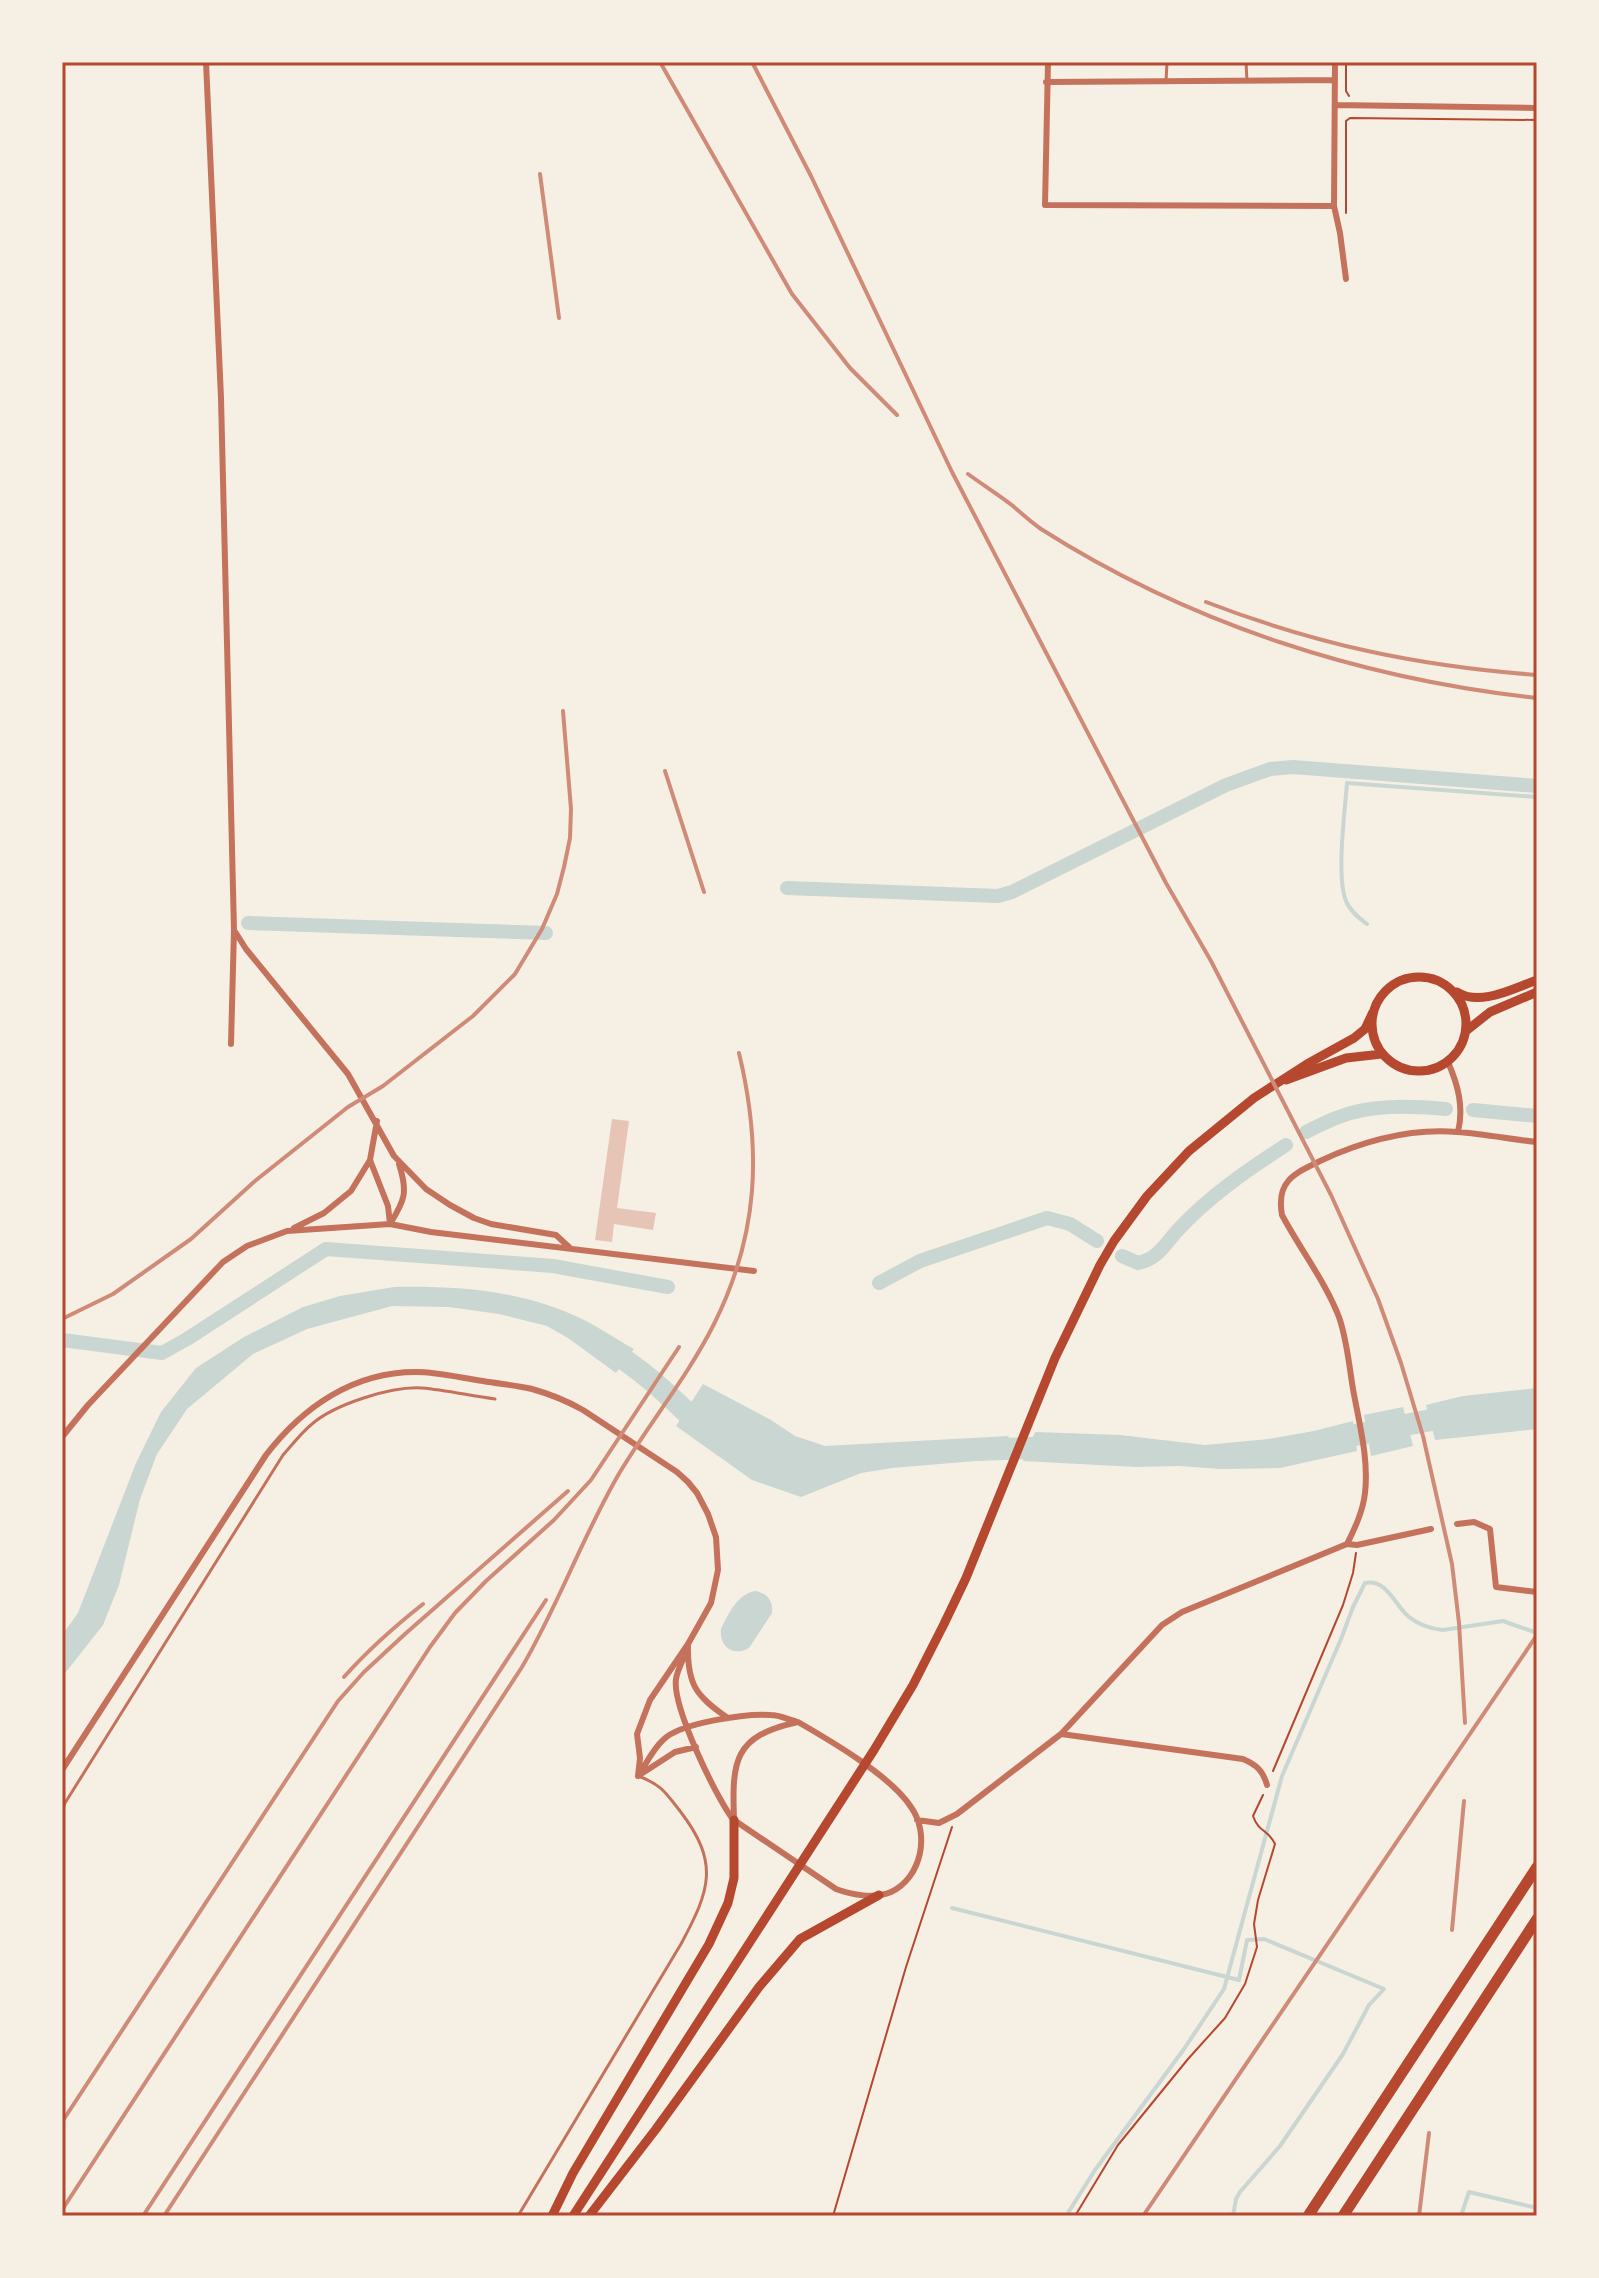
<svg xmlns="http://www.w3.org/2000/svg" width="1599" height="2278" font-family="'Noto Serif',serif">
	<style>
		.water { fill: #c9d6d2 }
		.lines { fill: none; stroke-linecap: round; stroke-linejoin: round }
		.stream { stroke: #c9d6d2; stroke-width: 4 }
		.canal { stroke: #c9d6d2; stroke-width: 14 }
		.river { stroke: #c9d6d2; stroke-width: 22 }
		.building { fill: #e6c5b7 }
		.path { stroke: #b5482f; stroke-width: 2 }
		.service { stroke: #c5725c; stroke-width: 3 }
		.minor { stroke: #c5725c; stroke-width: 6 }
		.primary { stroke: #b5482f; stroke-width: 9 }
		.motorway { stroke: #b5482f; stroke-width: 11 }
		.rail { stroke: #cf8b77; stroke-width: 4 }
		.neatline { fill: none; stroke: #b5482f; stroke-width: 3 }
	</style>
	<rect width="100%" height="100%" fill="#f6efe4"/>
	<path class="water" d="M 394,1287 C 459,1286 520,1290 580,1318 C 599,1327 616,1339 634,1349 L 616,1373 L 568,1338 L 547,1326 L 499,1314 L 449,1307 L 392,1306 L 307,1329 L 253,1354 L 187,1409 L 157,1454 L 140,1499 L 119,1585 L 103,1625 L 62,1677 L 62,1635 L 78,1613 L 136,1463 L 161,1412 L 196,1368 L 244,1337 L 303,1307 L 340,1296 Z
		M 703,1384 L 771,1420 L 795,1436 L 825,1446 L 1009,1436 L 999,1459 L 892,1468 L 861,1473 L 801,1497 L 752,1480 L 676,1426 Z
		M 1537,1388 L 1537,1429 L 1435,1440 L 1426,1405 L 1463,1396 Z
		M 1403,1407 L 1413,1446 L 1371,1456 L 1364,1415 Z
		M 1353,1421 L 1357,1451 L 1280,1468 L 1220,1469 L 1179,1466 L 1136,1467 L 1023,1461 L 1035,1432 L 1120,1435 L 1205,1445 L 1269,1439 L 1314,1431 Z
		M 756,1591 C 768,1594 773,1601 772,1613 L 749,1648 C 734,1657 719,1647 721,1629 C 728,1614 738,1593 756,1591 Z"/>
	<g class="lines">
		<path class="stream" d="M 1367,924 C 1359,918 1350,911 1346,901 C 1336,876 1345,811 1347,783 L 1537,797
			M 952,1908 L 1239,1980 L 1247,1940 L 1264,1939 L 1384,1989 L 1369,2005 L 1343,2054 L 1280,2146 L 1240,2192 L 1236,2199 L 1233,2216
			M 1066,2216 L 1095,2170 L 1184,2049 L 1224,1989 L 1282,1776 L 1341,1639 L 1353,1607 L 1365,1583 C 1386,1578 1395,1605 1408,1616 C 1417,1624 1431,1629 1443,1630 L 1503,1621 L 1537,1633
			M 1461,2216 L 1469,2192 L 1537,2208"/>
		<path class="canal" d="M 787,888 L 998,896 L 1012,892 L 1226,785 L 1270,769 L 1293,767 L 1537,786
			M 248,923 L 546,933
			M 1473,1110 L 1537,1116
			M 1306,1132 C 1316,1127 1326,1122 1336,1118 C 1369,1104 1410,1106 1446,1109
			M 1122,1256 L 1138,1263 C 1156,1260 1165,1245 1176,1232 C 1208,1197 1246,1171 1286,1145
			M 879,1283 L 920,1261 L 1047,1218 L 1070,1224 L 1097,1241
			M 62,1340 L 162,1353 L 187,1339 L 326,1249 L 553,1266 L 668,1287"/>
		<path class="river" d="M 601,1345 C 642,1368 673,1399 707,1432
			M 1325,1441 L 1456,1415
			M 975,1450 L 1056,1447"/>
	</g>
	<path class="building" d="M 612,1119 L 629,1121 L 617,1208 L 656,1213 L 653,1230 L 614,1224 L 612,1242 L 595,1240 Z"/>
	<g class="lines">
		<path class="path" d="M 1346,62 L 1346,91 L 1349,96
			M 1346,213 L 1346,121 L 1350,118 L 1537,120
			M 1273,1771 L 1343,1605 L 1353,1573 L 1356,1553
			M 833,2216 L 906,1967 L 952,1827
			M 1075,2216 L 1118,2145 L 1188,2059 L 1225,2018 L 1245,1984 L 1257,1947 L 1254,1924 L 1258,1900 L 1275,1844 C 1268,1829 1259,1833 1253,1816 L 1263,1795"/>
		<path class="service" d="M 1246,62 L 1247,81
			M 1166,82 L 1167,62
			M 62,1812 L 65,1803 L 283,1455 C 292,1445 301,1433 312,1424 C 335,1404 392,1386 422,1388 C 446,1390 471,1396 495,1399
			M 518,2216 L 681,1944 C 710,1890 720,1863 680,1811 C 665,1792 662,1785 638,1776"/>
		<path class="minor" d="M 206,62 L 221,398 L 234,930 L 246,949 L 348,1074 L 394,1156 L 426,1189 L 450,1205 L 474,1218 L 491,1224 L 556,1235 L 569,1247
			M 1048,62 L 1045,205 L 1334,206
			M 1335,62 L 1334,206 L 1340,233 L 1346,279
			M 1046,82 L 1335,80
			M 1335,105 L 1537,108
			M 231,1044 L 234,930
			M 1448,1062 C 1458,1085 1464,1107 1458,1132
			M 370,1160 L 388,1206 L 390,1224
			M 390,1224 C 405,1200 408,1192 399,1164
			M 294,1228 L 324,1213 L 351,1191 L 370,1160 L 377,1121
			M 62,1437 L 88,1405 L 223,1262 L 247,1246 L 287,1231 L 390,1224 L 431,1232 L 754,1271
			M 1457,1524 L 1474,1522 L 1490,1529 L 1496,1587 L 1537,1592
			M 1347,1544 L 1357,1545 L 1431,1529
			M 688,1644 C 687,1685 696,1696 728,1718
			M 685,1655 C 682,1662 677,1671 676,1679 C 672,1706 715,1795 732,1818
			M 798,1722 C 831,1741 891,1776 911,1807 C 930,1834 922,1877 891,1892 C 875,1899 852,1895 836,1889 L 734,1820 C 732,1761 733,1736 798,1722 Z
			M 1061,1734 L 1243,1759 C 1257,1765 1263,1771 1267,1785
			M 62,1770 L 266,1455 C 303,1407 353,1372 416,1372 C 438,1372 462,1378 483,1381 C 499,1384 516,1385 532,1389 C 550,1394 567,1401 583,1410 L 677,1472 L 688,1482 L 697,1493 L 708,1514 L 716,1537 L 718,1570 L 711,1603 L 688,1644 L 650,1700 L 637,1734 L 640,1758 L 638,1776
			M 641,1774 L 675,1752 L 696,1747
			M 638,1776 C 646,1764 653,1749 663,1740 C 679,1723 747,1713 771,1715 C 779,1715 787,1719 795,1721
			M 917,1820 L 939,1823 L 957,1814 L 1061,1734 L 1162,1625 L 1182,1612 L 1347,1544 C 1355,1528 1363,1511 1365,1493 C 1369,1458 1359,1423 1353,1389 C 1349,1365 1347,1340 1339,1317 C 1325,1281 1300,1249 1282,1215 C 1276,1182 1293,1174 1320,1161 C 1363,1141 1408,1128 1457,1132 C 1484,1134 1510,1139 1537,1142"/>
		<path class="primary" d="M1372 1024a47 47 0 1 1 94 0a47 47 0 1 1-94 0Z
			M 1457,992 C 1480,1007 1514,988 1537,980
			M 1466,1031 L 1490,1012 L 1537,992
			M 1286,1080 L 1346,1058 L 1382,1054
			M 552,2216 L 573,2173 L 709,1944 L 728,1903 L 734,1878 L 734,1820
			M 573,2216 L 874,1750 L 913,1685 L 944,1624 L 966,1578 L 1055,1358 L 1100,1265 L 1114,1241 L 1147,1196 L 1189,1151 L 1254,1098 L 1307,1064 L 1354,1038 L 1365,1029 L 1373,1012
			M 589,2216 L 656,2129 L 759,1987 L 800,1939 L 879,1895"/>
		<path class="motorway" d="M 1308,2216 L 1537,1867
			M 1343,2216 L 1537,1919"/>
		<path class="rail" d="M 660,62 L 792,294 L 850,368 L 897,415
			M 752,62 L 811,176 L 952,472 L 1166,883 L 1211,961 L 1331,1195 L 1378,1299 L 1401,1363 L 1423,1436 L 1452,1564 L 1459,1623 L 1465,1723
			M 540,174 L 559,318
			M 968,474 C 983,485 999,495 1013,506 C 1022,514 1031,522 1041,529 C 1190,624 1362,679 1537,698
			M 1206,602 C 1318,645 1418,666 1537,675
			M 665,771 L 704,892
			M 62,1319 L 113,1294 L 191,1239 L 255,1181 L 348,1107 L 383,1086 L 473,1016 L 515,974 L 542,929 L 557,894 L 564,867 L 570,838 L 571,809 L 563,711
			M 344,1677 C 368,1650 394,1627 423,1604
			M 1452,1930 L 1464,1801
			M 62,2122 L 338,1701 L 364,1672 L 405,1634 L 568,1491
			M 62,2210 L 430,1647 L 455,1613 L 486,1581 L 554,1520 L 591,1480 L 679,1347
			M 143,2216 L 546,1600
			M 164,2216 L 522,1667 C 559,1604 583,1535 620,1472 C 650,1422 688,1376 714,1324 C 759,1234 762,1149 739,1053
			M 1143,2216 L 1537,1635
			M 1419,2216 L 1429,2133"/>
	</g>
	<rect width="1599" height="2278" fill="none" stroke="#f6efe4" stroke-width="128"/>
	<rect x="64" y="64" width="1471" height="2150" class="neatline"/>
</svg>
